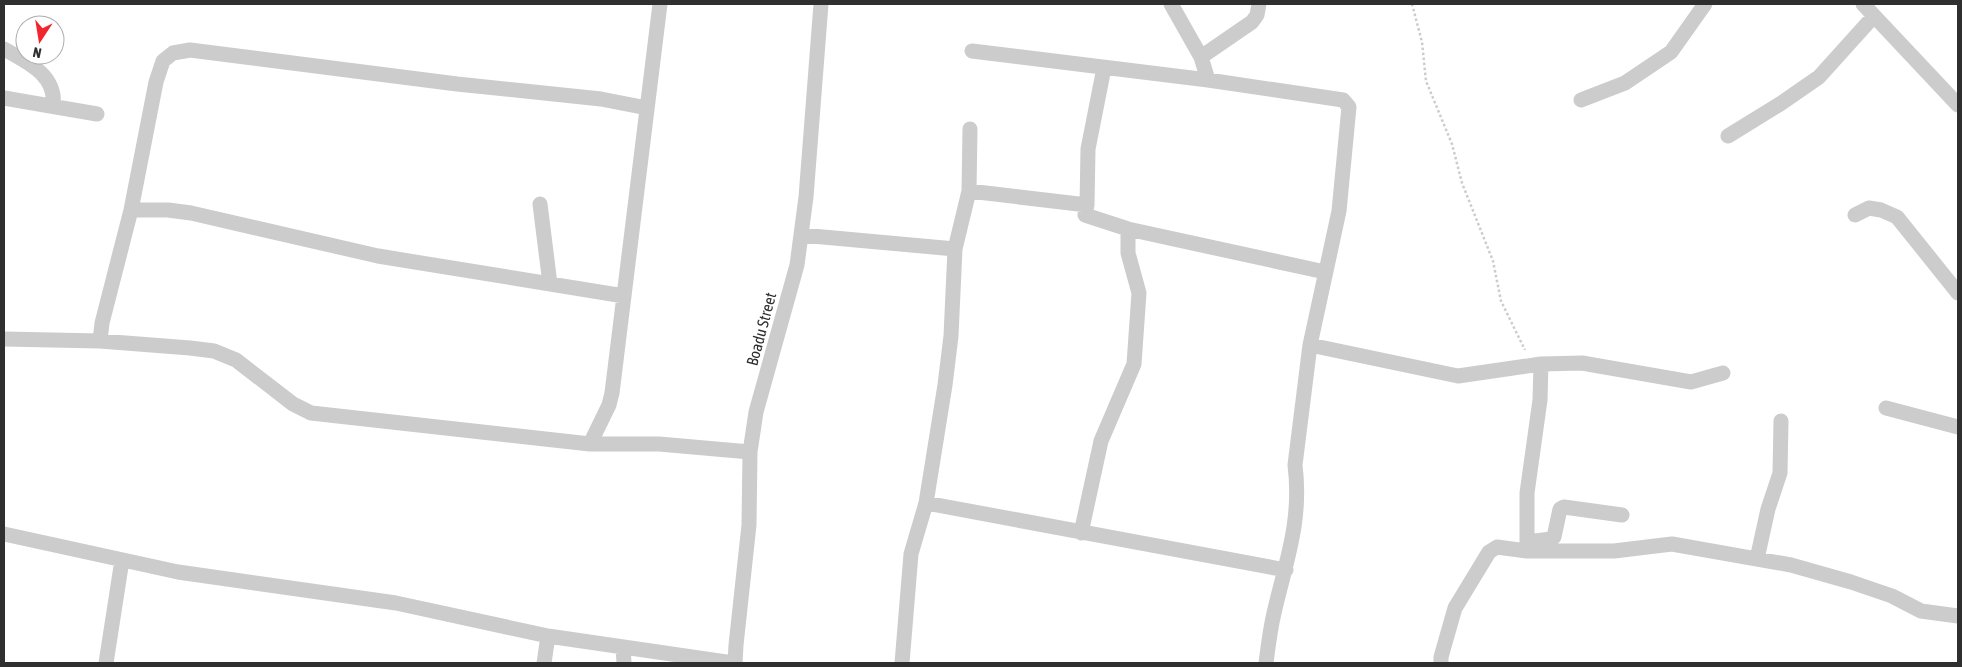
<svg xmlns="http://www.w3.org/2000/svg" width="1962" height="667" font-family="'Asap Condensed',sans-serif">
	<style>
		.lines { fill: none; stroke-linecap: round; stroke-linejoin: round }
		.path { stroke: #ccc; stroke-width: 2.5; stroke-dasharray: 2.5 2.5; stroke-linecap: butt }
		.minor { stroke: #ccc; stroke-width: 15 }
		.labels { text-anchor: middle; stroke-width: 5; stroke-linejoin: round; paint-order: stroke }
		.street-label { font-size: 16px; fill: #2f2f2f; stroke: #fff }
	</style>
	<rect width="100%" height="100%" fill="#fff"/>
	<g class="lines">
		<path class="path" d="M 1412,4 L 1422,42 L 1426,81 L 1452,144 L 1462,183 L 1493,261 L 1501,301 L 1525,350"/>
		<path class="minor" d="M 1171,4 L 1201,57 L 1208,80
			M 1863,4 L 1958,105
			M 4,49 C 27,62 57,75 53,106
			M 972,51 L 1208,80 L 1343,100 L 1349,107 L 1339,211 L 1310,345 L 1295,465 C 1302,521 1286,561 1274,613 C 1270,630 1268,647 1266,663
			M 1201,57 L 1252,22 L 1257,15 L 1259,4
			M 4,98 L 97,114
			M 1581,100 L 1625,83 L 1671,52 L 1705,4
			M 1728,136 L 1780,104 L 1819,77 L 1874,16
			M 969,191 L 1087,205 L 1085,215 L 1128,229 L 1325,272
			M 540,204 L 550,284
			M 1087,205 L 1088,149 L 1104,68
			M 131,210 L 168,210 L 191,213 L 378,256 L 624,296
			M 1855,215 L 1869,208 L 1881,210 L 1897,217 L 1958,293
			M 801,235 L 955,249
			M 4,339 L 100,341 L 190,348 L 214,351 L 236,360 L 293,404 L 311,413 L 590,444 L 659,444 L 750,452
			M 100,341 L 102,323 L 131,210 L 156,82 L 163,61 L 173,53 L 190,50 L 457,84 L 601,99 L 647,108
			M 1310,345 L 1458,376 L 1541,364 L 1582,363 L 1691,382 L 1723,373
			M 1886,408 L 1958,427
			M 590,444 L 609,405 L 612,393 L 660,4
			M 926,503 L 1286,570
			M 1081,533 L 1101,441 L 1134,364 L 1139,293 L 1128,253 L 1128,229
			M 4,534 L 178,572 L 396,603 L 548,636 L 733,663
			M 1527,542 L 1551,539 L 1554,537 L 1560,509 L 1564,507 L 1622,515
			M 1527,551 L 1527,493 L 1540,400 L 1541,364
			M 1757,559 L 1768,509 L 1780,473 L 1781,421
			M 623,647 L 624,663
			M 106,663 L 122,560
			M 544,663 L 548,636
			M 735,663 L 736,645 L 749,525 L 750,452 L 756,412 L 797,265 L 806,197 L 821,4
			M 902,663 L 911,554 L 926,503 L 945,385 L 951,336 L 955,249 L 969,191 L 970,129
			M 1441,663 L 1441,657 L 1455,608 L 1489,552 L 1497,547 L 1527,551 L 1614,551 L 1672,544 L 1791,565 L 1851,582 L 1892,596 L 1921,611 L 1958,616"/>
	</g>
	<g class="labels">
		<g class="street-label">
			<text transform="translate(761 329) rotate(-75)" y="6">Boadu Street</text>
		</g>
	</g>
	<rect width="1962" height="667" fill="none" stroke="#2f2f2f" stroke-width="10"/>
	<g transform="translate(40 40) rotate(192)"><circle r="24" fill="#ffffff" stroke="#acacac"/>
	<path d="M0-4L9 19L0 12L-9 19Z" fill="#f2252d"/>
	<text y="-8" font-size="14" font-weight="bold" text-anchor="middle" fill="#2f2f2f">N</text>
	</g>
</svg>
